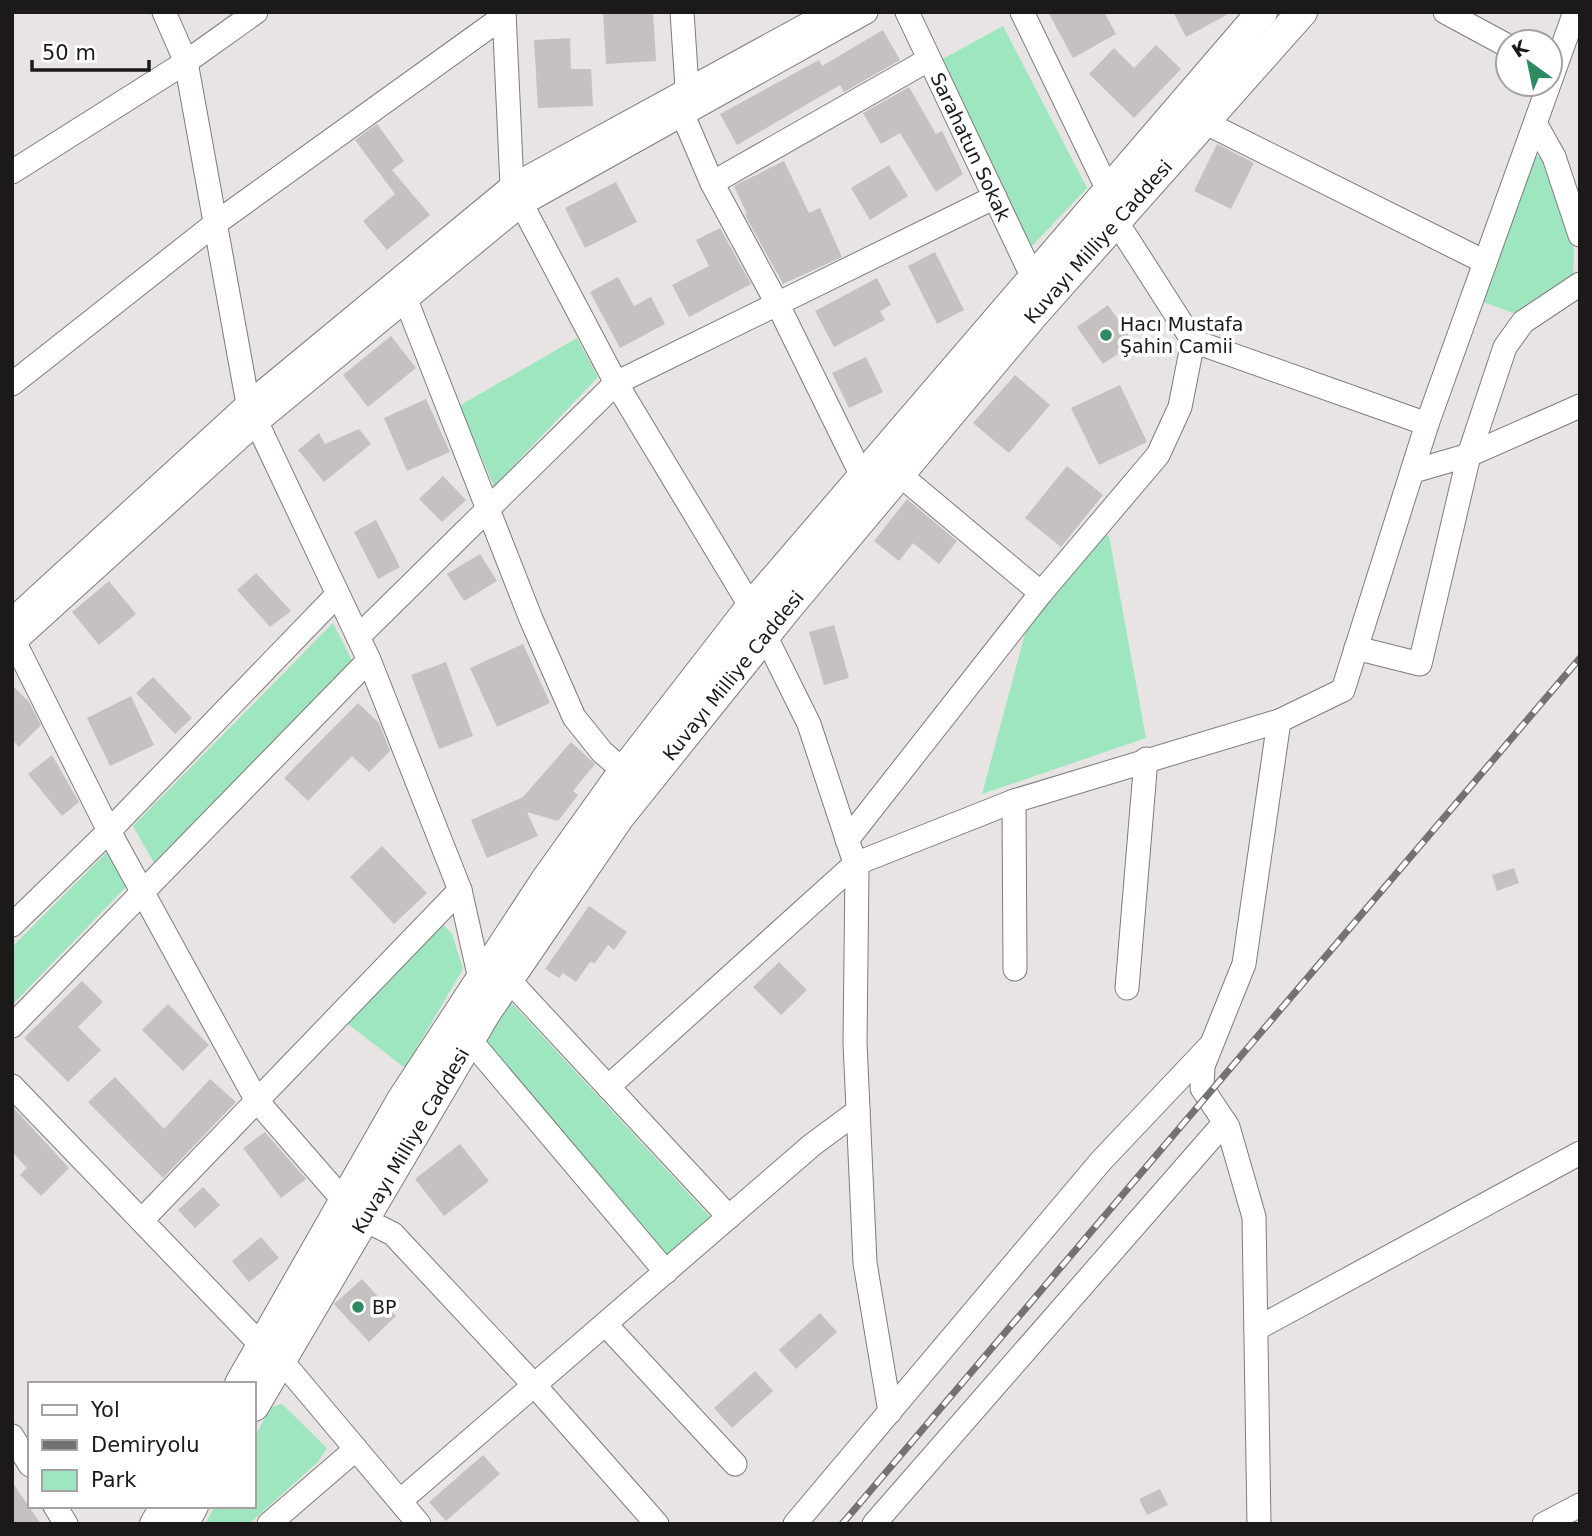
<svg xmlns="http://www.w3.org/2000/svg" width="1592" height="1536" font-family="'DejaVu Sans',sans-serif">
	<style>
		.green { fill: #9ee6c0 }
		.building { fill: #c5c1c1 }
		.lines { fill: none; stroke-linecap: round; stroke-linejoin: round }
		.minor-casing { stroke: #7e7b7a; stroke-width: 25 }
		.major-casing { stroke: #7e7b7a; stroke-width: 32 }
		.minor { stroke: #fff; stroke-width: 23 }
		.major { stroke: #fff; stroke-width: 30 }
		.rail-casing { stroke: #747271; stroke-width: 7 }
		.rail { stroke: #fff; stroke-width: 4.5; stroke-dasharray: 13; stroke-linecap: butt }
		.poi-dot { fill: #2d8b62; stroke: #fff; stroke-width: 2.5 }
		.labels { text-anchor: middle; stroke-width: 7; stroke-linejoin: round; paint-order: stroke }
		.street-label { font-size: 19px; fill: #1b1a19; stroke: #fff }
		.poi-label { font-size: 19px; fill: #1b1a19; stroke: #fff; text-anchor: start }
	</style>
	<rect width="100%" height="100%" fill="#e8e4e3"/>
	<path class="green" d="M 1003,26 L 1087,188 L 1032,246 L 937,62 Z
		M 1540,156 L 1574,250 L 1573,277 L 1519,315 L 1480,301 L 1533,157 Z
		M 577,338 L 598,377 L 494,486 L 459,406 Z
		M 1102,534 L 1109,536 L 1146,738 L 982,794 L 1026,630 Z
		M 333,623 L 353,662 L 154,863 L 133,826 Z
		M 108,851 L 126,887 L 12,1005 L 12,947 Z
		M 442,923 L 452,934 L 463,969 L 405,1068 L 348,1024 Z
		M 508,999 L 712,1219 L 666,1258 L 479,1038 Z
		M 282,1404 L 327,1448 L 318,1462 L 249,1524 L 205,1524 L 215,1506 L 254,1506 L 254,1438 L 271,1407 Z"/>
	<path class="building" d="M 603,12 L 653,12 L 656,61 L 606,64 Z
		M 1048,12 L 1104,12 L 1116,34 L 1073,58 Z
		M 1173,12 L 1232,12 L 1186,37 Z
		M 883,30 L 900,60 L 844,92 L 840,85 L 737,145 L 720,114 L 819,60 L 822,66 Z
		M 570,38 L 571,69 L 591,69 L 593,106 L 538,108 L 534,40 Z
		M 1156,45 L 1181,69 L 1134,118 L 1089,74 L 1114,48 L 1134,68 Z
		M 909,87 L 936,134 L 942,131 L 963,174 L 936,192 L 900,133 L 881,144 L 863,113 Z
		M 377,124 L 404,161 L 392,170 L 430,215 L 387,250 L 363,221 L 395,194 L 355,140 Z
		M 1217,144 L 1254,163 L 1231,209 L 1194,191 Z
		M 784,161 L 809,213 L 820,208 L 842,257 L 783,284 L 745,215 L 747,214 L 734,186 Z
		M 889,165 L 908,196 L 870,220 L 851,188 Z
		M 616,182 L 637,222 L 585,248 L 565,208 Z
		M 720,228 L 751,284 L 689,317 L 672,285 L 709,266 L 696,240 Z
		M 935,252 L 964,310 L 937,324 L 908,266 Z
		M 618,277 L 634,306 L 651,297 L 665,324 L 620,348 L 590,292 Z
		M 877,278 L 891,305 L 880,311 L 885,320 L 834,347 L 815,311 Z
		M 1108,305 L 1134,343 L 1103,364 L 1077,327 Z
		M 391,336 L 416,368 L 368,407 L 343,375 Z
		M 866,357 L 883,392 L 849,408 L 832,373 Z
		M 1015,375 L 1050,405 L 1009,453 L 973,423 Z
		M 1120,385 L 1147,442 L 1099,465 L 1071,408 Z
		M 426,399 L 450,452 L 407,471 L 384,418 Z
		M 359,429 L 371,444 L 324,482 L 298,450 L 319,433 L 325,444 Z
		M 1067,466 L 1103,495 L 1061,547 L 1025,518 Z
		M 443,476 L 466,500 L 442,522 L 419,499 Z
		M 907,499 L 957,541 L 939,564 L 913,543 L 899,561 L 874,541 Z
		M 376,520 L 400,567 L 378,579 L 354,532 Z
		M 480,554 L 497,581 L 464,601 L 447,574 Z
		M 256,573 L 291,611 L 270,627 L 237,590 Z
		M 109,581 L 136,614 L 99,645 L 72,612 Z
		M 834,625 L 849,678 L 824,685 L 809,632 Z
		M 523,644 L 550,703 L 497,727 L 470,668 Z
		M 446,662 L 473,736 L 439,749 L 411,675 Z
		M 153,677 L 192,718 L 175,734 L 136,693 Z
		M 12,685 L 29,702 L 41,725 L 19,747 L 12,740 Z
		M 131,696 L 154,745 L 110,766 L 87,718 Z
		M 358,703 L 379,723 L 390,751 L 369,772 L 352,756 L 308,801 L 284,778 Z
		M 571,742 L 595,764 L 573,791 L 578,795 L 558,821 L 527,812 L 538,836 L 487,858 L 471,820 L 523,797 Z
		M 52,755 L 79,802 L 62,816 L 28,774 Z
		M 382,846 L 427,893 L 394,924 L 350,877 Z
		M 1514,868 L 1519,883 L 1497,891 L 1492,875 Z
		M 589,906 L 627,932 L 614,950 L 608,945 L 595,963 L 590,962 L 576,982 L 563,973 L 559,978 L 545,969 Z
		M 779,962 L 807,990 L 781,1015 L 753,987 Z
		M 82,981 L 103,1002 L 78,1027 L 101,1050 L 68,1082 L 24,1038 Z
		M 168,1004 L 209,1045 L 183,1071 L 142,1030 Z
		M 115,1077 L 164,1129 L 210,1079 L 236,1102 L 163,1178 L 88,1102 Z
		M 12,1106 L 69,1168 L 41,1196 L 20,1175 L 27,1168 L 12,1152 Z
		M 265,1132 L 306,1179 L 281,1198 L 243,1148 Z
		M 460,1144 L 489,1181 L 444,1216 L 415,1179 Z
		M 203,1187 L 220,1205 L 195,1228 L 178,1210 Z
		M 261,1237 L 279,1258 L 249,1282 L 232,1261 Z
		M 362,1279 L 396,1316 L 369,1342 L 334,1304 Z
		M 820,1313 L 837,1332 L 796,1369 L 779,1350 Z
		M 755,1371 L 773,1391 L 732,1428 L 714,1408 Z
		M 483,1455 L 500,1474 L 446,1521 L 429,1502 Z
		M 12,1482 L 41,1524 L 12,1524 Z
		M 1160,1489 L 1168,1505 L 1147,1515 L 1139,1499 Z"/>
	<g class="lines">
		<g class="minor-casing">
			<g id="minor">
				<path d="M 164,12 L 186,62 L 248,404 L 369,660 L 460,890 L 480,979"/>
				<path d="M 504,12 L 512,186 L 616,383 L 751,607 L 809,724 L 857,869 L 855,1043 L 865,1263 L 890,1412"/>
				<path d="M 682,12 L 687,88"/>
				<path id="s1" d="M 907,12 L 1034,280"/>
				<path d="M 1022,12 L 1109,192"/>
				<path d="M 1445,12 L 1508,46"/>
				<path d="M 682,113 L 712,183 L 778,305 L 863,478"/>
				<path d="M 1204,122 L 1485,262"/>
				<path d="M 1536,125 L 1554,157 L 1580,235"/>
				<path d="M 12,172 L 186,62 L 256,12"/>
				<path d="M 712,183 L 928,60"/>
				<path d="M 1116,221 L 1193,341 L 1427,424"/>
				<path d="M 406,300 L 531,619 L 574,717 L 602,752 L 624,771"/>
				<path d="M 12,384 L 216,223 L 504,16"/>
				<path d="M 1414,471 L 1469,455 L 1580,406"/>
				<path d="M 899,474 L 1041,593"/>
				<path d="M 12,620 L 248,404 L 512,186 L 830,12"/>
				<path d="M 12,637 L 109,831 L 257,1101 L 345,1202 L 365,1220 L 393,1234 L 536,1387 L 657,1524"/>
				<path d="M 358,637 L 616,383 L 995,197"/>
				<path d="M 12,644 L 256,423 L 522,204 L 866,12"/>
				<path d="M 1356,648 L 1420,664 L 1469,455 L 1505,347 L 1523,322 L 1580,284"/>
				<path d="M 1014,801 L 1015,969"/>
				<path d="M 847,840 L 1041,593 L 1158,455 L 1180,407 L 1193,341"/>
				<path d="M 12,925 L 109,831 L 337,595"/>
				<path d="M 508,979 L 729,1217"/>
				<path d="M 1127,988 L 1146,759"/>
				<path d="M 12,1026 L 369,660"/>
				<path d="M 470,1040 L 666,1272"/>
				<path d="M 12,1086 L 263,1347"/>
				<path d="M 608,1087 L 855,864 L 1014,801 L 1279,721"/>
				<path d="M 142,1220 L 460,890"/>
				<path d="M 606,1325 L 735,1464"/>
				<path d="M 1256,1329 L 1580,1153"/>
				<path d="M 281,1360 L 419,1524"/>
				<path d="M 12,1436 L 30,1465"/>
				<path d="M 400,1501 L 812,1145 L 858,1111"/>
				<path d="M 55,1506 L 66,1524"/>
				<path d="M 269,1524 L 356,1449"/>
				<path d="M 795,1524 L 1101,1161 L 1208,1048"/>
				<path d="M 874,1524 L 1225,1122"/>
				<path d="M 1259,1524 L 1254,1217 L 1228,1127 L 1202,1088 L 1203,1066 L 1244,964 L 1279,721 L 1343,690 L 1427,424 L 1575,12"/>
				<path d="M 1544,1524 L 1580,1505"/>
			</g>
		</g>
		<g class="major-casing">
			<g id="major">
				<path d="M 240,1384 L 402,1100 L 546,880 L 624,771 L 751,607 L 1262,12"/>
				<path id="s2" d="M 254,1406 L 486,1012 L 619,817 L 787,608 L 1032,316 L 1302,12"/>
				<path d="M 155,1524 L 166,1506"/>
				<path d="M 183,1524 L 193,1506"/>
			</g>
		</g>
		<use href="#minor" class="minor"/>
		<use href="#major" class="major"/>
		<g class="rail-casing">
			<path id="rail" d="M 842,1524 L 1580,658"/>
		</g>
		<use href="#rail" class="rail"/>
	</g>
	<g class="poi-dot">
		<circle cx="1106" cy="335" r="7"/>
		<circle cx="358" cy="1307" r="7"/>
	</g>
	<g class="labels">
		<g class="street-label">
			<text dy="7" stroke="none"><textPath href="#s1" startOffset="149">Sarahatun Sokak</textPath></text>
			<text dy="7" stroke="none"><textPath href="#s2" startOffset="1442">Kuvayı Milliye Caddesi</textPath></text>
			<text dy="7" stroke="none"><textPath href="#s2" startOffset="875">Kuvayı Milliye Caddesi</textPath></text>
			<text dy="7" stroke="none"><textPath href="#s2" startOffset="308">Kuvayı Milliye Caddesi</textPath></text>
		</g>
		<g class="poi-label">
			<text x="1120" y="331">Hacı Mustafa<tspan x="1120" dy="22">Şahin Camii</tspan></text>
			<text x="372" y="1314">BP</text>
		</g>
	</g>
	<rect width="1592" height="1536" fill="none" stroke="#1b1a19" stroke-width="28"/>
	<rect x="28" y="1382" width="228" height="126" fill="#ffffff" stroke="#a4a3a3" stroke-width="2"/>
	<rect x="42" y="1405" width="35" height="10" fill="#ffffff" stroke="#a4a3a3" stroke-width="2"/>
	<text x="91" y="1417" font-size="21" fill="#1b1a19">Yol</text>
	<rect x="42" y="1440" width="35" height="10" fill="#747271" stroke="#a4a3a3" stroke-width="2"/>
	<text x="91" y="1452" font-size="21" fill="#1b1a19">Demiryolu</text>
	<rect x="42" y="1470" width="35" height="21" fill="#9ee6c0" stroke="#a4a3a3" stroke-width="2"/>
	<text x="91" y="1487" font-size="21" fill="#1b1a19">Park</text>
	<g transform="translate(1529 63) rotate(327)"><circle r="33" fill="#ffffff" stroke="#a4a3a3" stroke-width="2"/>
	<path d="M0-5L12 26L0 18L-12 26Z" fill="#2d8b62"/>
	<text y="-10" font-size="19" font-weight="bold" text-anchor="middle" fill="#1b1a19">K</text>
	</g>
	<path d="M32 60v10h117v-10" fill="none" stroke="#1b1a19" stroke-width="3.5"/>
	<text x="42" y="60" font-size="21" fill="#1b1a19" stroke="#ffffff" stroke-width="5" paint-order="stroke">50 m</text>
</svg>
